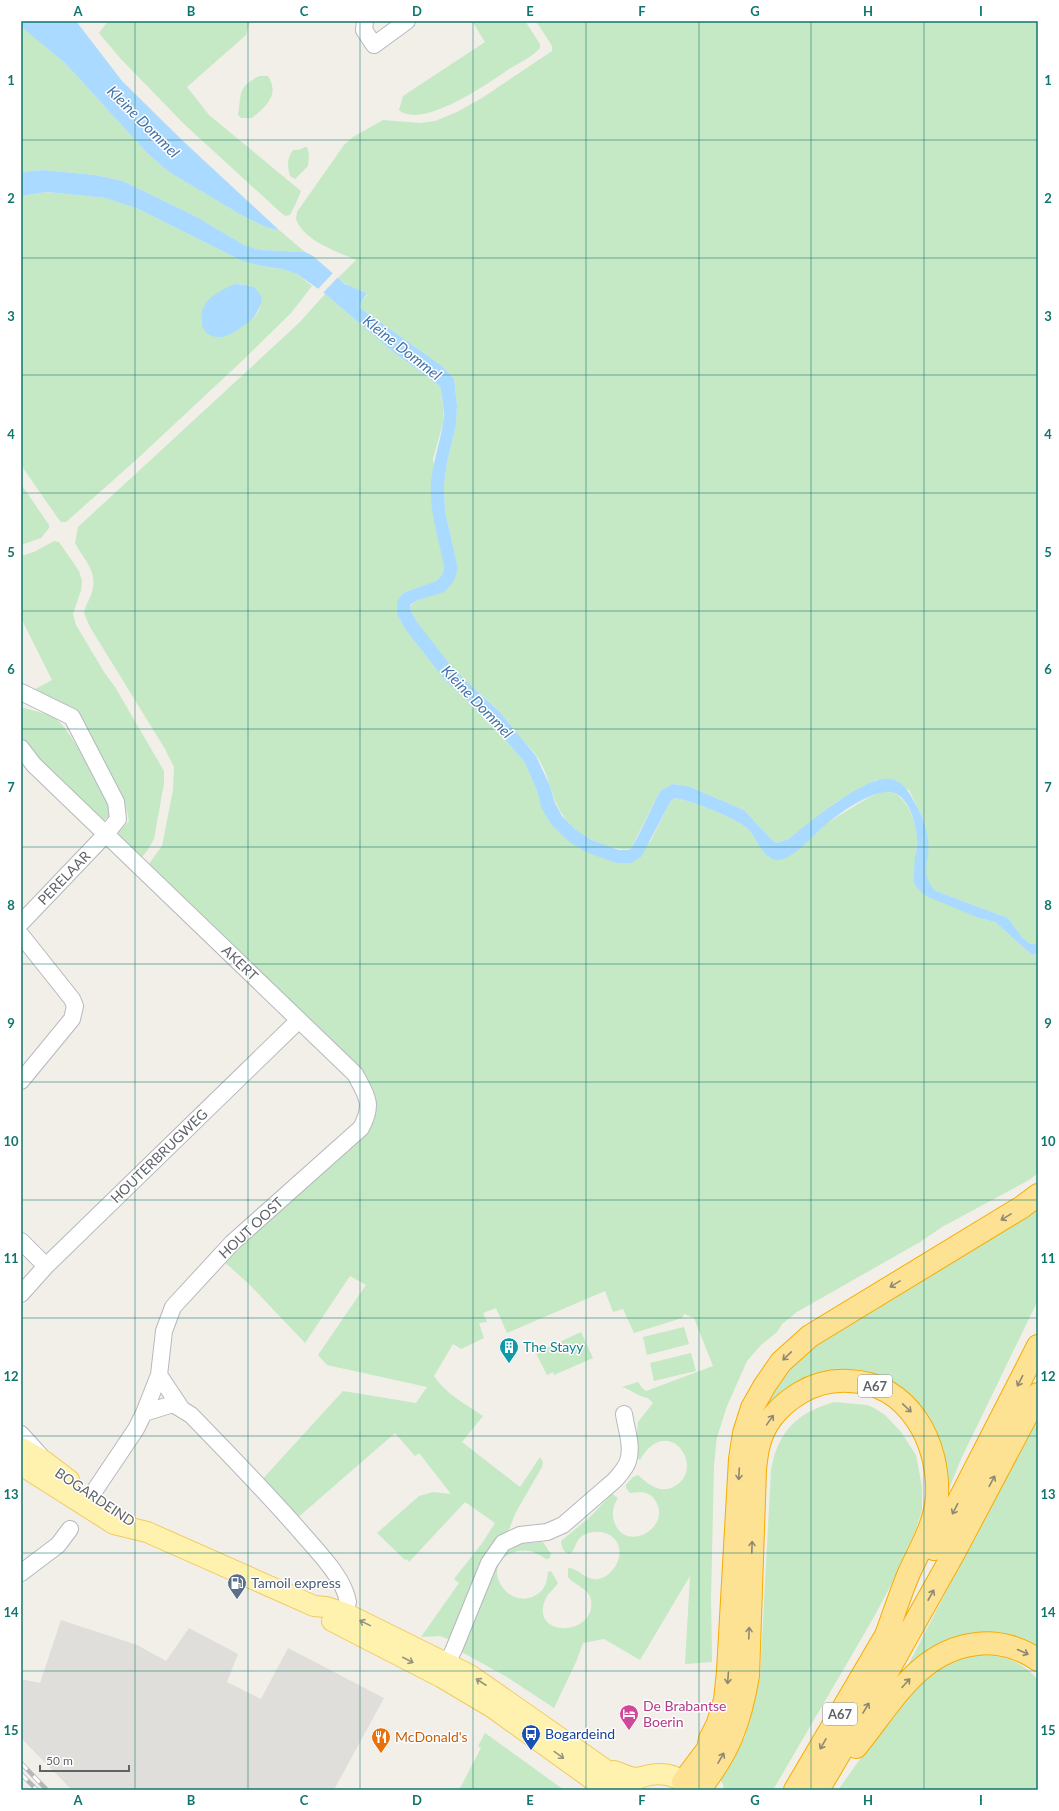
<svg xmlns="http://www.w3.org/2000/svg" width="1059" height="1811" font-family="Lato,sans-serif">
	<style>
		.industrial { fill: #e0deda }
		.green { fill: #c5e8c5; fill-rule: evenodd }
		.water { fill: #aadaff }
		.pier { fill: #f1efe8 }
		.lines { fill: none; stroke-linecap: round; stroke-linejoin: round }
		.minor-casing { stroke: #b5b8bc; stroke-width: 18 }
		.major-casing { stroke: #f2c960; stroke-width: 22 }
		.highway-casing { stroke: #f9ab00; stroke-width: 24 }
		.minor { stroke: #fff; stroke-width: 16 }
		.major { stroke: #fff2af; stroke-width: 20 }
		.highway { stroke: #fde293; stroke-width: 22 }
		.rail-casing { stroke: #b6b7b8; stroke-width: 4.5 }
		.rail { stroke: #fff; stroke-width: 3; stroke-dasharray: 9; stroke-linecap: butt }
		.oneway { stroke: #8e8975 }
		.oneway2 { stroke: #979581 }
		.grid { fill: none; stroke: #0f766e; stroke-width: 1; stroke-opacity: 0.55 }
		.labels { text-anchor: middle; stroke-width: 3; stroke-linejoin: round; paint-order: stroke }
		.shield { fill: #fff; stroke: #8f9295; stroke-width: 1 }
		.shield-label { font-size: 13px; font-weight: bold; fill: #5f6368 }
		.street-label { font-size: 14px; fill: #5f6368; stroke: #fff }
		.culture-label { font-size: 14px; fill: #0d838f; stroke: #fff; text-anchor: start }
		.service-label { font-size: 14px; fill: #4e5e75; stroke: #fff; text-anchor: start }
		.hotel-label { font-size: 14px; fill: #b23c85; stroke: #fff; text-anchor: start }
		.transit-label { font-size: 14px; fill: #164399; stroke: #fff; text-anchor: start }
		.food-label { font-size: 14px; fill: #c56008; stroke: #fff; text-anchor: start }
		.water-label { font-size: 15px; font-style: italic; fill: #4174aa; stroke: #fff }
		.neatline { fill: none; stroke: #0f766e; stroke-width: 1.5 }
		.grid-label { font-size: 13px; text-anchor: middle; font-weight: bold; fill: #0f766e }
	</style>
	<rect width="100%" height="100%" fill="#f1efe8"/>
	<path class="industrial" d="M 61,1620 L 137,1645 L 166,1661 L 189,1628 L 238,1654 L 227,1682 L 261,1699 L 288,1648 L 384,1698 L 335,1788 L 336,1790 L 72,1790 L 21,1738 L 21,1679 L 40,1683 Z"/>
	<path class="green" d="M 108,21 L 250,21 L 246,35 L 187,87 L 209,115 L 301,191 L 296,203 L 290,215 L 285,216 L 279,211 L 184,124 L 120,58 L 99,33 Z
		M 472,21 L 525,21 L 540,44 L 540,48 C 532,57 519,63 509,69 C 489,83 422,130 399,110 L 403,96 L 485,42 Z
		M 536,21 L 1038,21 L 1038,943 L 1030,944 L 1022,937 L 1008,918 L 936,891 L 929,884 L 925,875 L 928,841 L 925,822 L 909,790 L 876,780 L 836,802 L 789,839 L 777,843 L 771,839 L 744,810 L 688,786 L 672,784 L 660,791 L 631,848 C 620,854 585,838 575,829 C 549,806 554,781 536,755 C 531,749 525,743 520,737 C 513,728 506,719 499,711 C 485,696 468,685 454,670 C 444,659 411,619 410,606 L 418,600 L 428,596 L 458,568 L 445,511 L 444,485 L 447,462 L 456,425 L 457,405 L 454,378 L 442,366 L 363,310 L 360,307 L 362,301 L 367,295 L 365,292 L 349,286 L 338,278 L 356,260 C 336,251 304,241 296,219 L 297,212 L 344,145 L 353,137 L 383,120 L 420,123 L 435,121 L 457,112 L 482,98 L 552,51 L 552,46 Z
		M 21,25 L 64,62 L 148,154 L 169,172 L 241,215 L 268,228 L 279,230 L 305,252 L 261,250 L 246,246 L 195,216 L 123,181 L 95,175 L 43,170 L 21,172 Z
		M 259,76 L 268,76 C 280,95 266,106 252,118 L 241,118 L 238,115 C 242,92 237,88 259,76 Z
		M 305,147 L 307,147 L 309,154 L 308,166 L 295,179 L 290,176 C 287,165 287,159 293,150 L 299,150 Z
		M 47,192 L 105,198 L 136,208 L 242,261 L 262,266 L 282,269 L 297,274 L 312,286 L 291,313 L 242,361 L 136,460 L 66,522 L 61,522 L 57,517 L 21,465 L 21,196 ZM 235,284 L 250,285 L 260,308 L 256,315 L 241,328 L 201,323 C 203,299 216,296 235,284 Z
		M 325,294 L 392,351 L 440,386 L 443,406 L 443,423 L 433,459 L 444,567 L 442,575 L 436,581 L 403,593 L 397,614 L 405,629 L 444,679 L 489,720 L 525,763 L 537,791 L 543,809 L 551,824 L 616,863 L 650,842 L 671,801 L 675,798 C 692,801 737,818 749,830 C 757,839 762,849 770,858 L 866,799 C 873,796 881,791 889,792 C 907,793 918,827 917,842 C 917,855 914,869 914,883 L 979,918 L 995,922 L 1032,955 L 1038,954 L 1038,1173 L 1029,1180 L 942,1227 L 920,1242 L 797,1312 L 782,1324 L 777,1332 L 761,1345 L 747,1361 L 727,1406 L 717,1437 L 714,1465 L 711,1598 L 712,1662 L 685,1664 L 690,1576 L 640,1660 L 604,1639 L 583,1643 L 576,1662 L 554,1708 L 507,1677 L 458,1650 L 502,1552 L 518,1544 L 543,1542 L 551,1554 L 549,1559 L 546,1559 C 534,1551 526,1548 512,1553 C 479,1565 507,1612 536,1595 C 545,1590 547,1582 548,1572 L 551,1571 L 558,1583 C 554,1589 548,1593 545,1600 C 530,1639 597,1636 591,1600 C 590,1589 574,1585 568,1577 L 568,1568 C 577,1567 586,1581 598,1579 C 611,1577 622,1561 619,1548 C 616,1531 594,1528 582,1536 C 575,1541 576,1549 570,1554 C 563,1553 562,1547 561,1541 L 589,1518 L 612,1494 L 618,1498 C 613,1505 611,1515 615,1524 C 627,1553 673,1527 655,1500 C 649,1491 640,1492 630,1493 L 626,1488 L 626,1485 L 633,1477 L 638,1475 C 647,1483 658,1493 671,1488 C 710,1472 669,1410 640,1460 L 635,1457 L 638,1422 L 653,1403 L 648,1398 C 638,1397 632,1390 622,1387 L 638,1382 L 642,1388 L 646,1391 L 713,1366 L 694,1318 L 684,1314 L 682,1318 L 634,1333 L 623,1309 L 613,1312 L 605,1291 L 507,1333 L 496,1308 L 483,1313 L 487,1322 L 479,1323 L 484,1338 L 461,1349 L 453,1344 L 434,1376 C 446,1394 465,1404 483,1416 L 462,1442 L 520,1487 L 540,1457 L 543,1462 L 542,1467 L 516,1512 L 508,1532 L 453,1641 L 440,1636 L 421,1637 L 459,1583 L 454,1579 L 483,1542 L 495,1523 L 465,1502 L 409,1562 L 407,1559 L 405,1560 L 377,1533 L 419,1496 L 433,1492 L 451,1494 L 419,1453 L 415,1456 L 395,1433 L 295,1520 L 259,1483 L 343,1391 L 416,1403 L 427,1387 L 327,1365 L 318,1355 L 366,1285 L 350,1276 L 305,1343 L 249,1284 L 221,1259 L 330,1160 L 372,1099 L 146,868 L 162,846 L 173,790 L 174,767 L 165,749 L 90,627 L 84,613 C 85,606 90,599 92,592 C 98,571 84,560 75,543 L 78,527 L 299,323 Z
		M 21,484 L 49,525 L 49,528 L 41,538 L 21,545 Z
		M 54,541 L 59,542 L 79,571 L 82,581 L 81,590 L 73,614 L 76,625 L 104,672 L 115,687 L 164,771 L 164,783 L 154,839 L 147,851 L 139,861 L 114,836 L 129,821 L 127,811 L 72,711 L 30,692 L 52,680 L 21,618 L 21,556 L 34,552 Z
		M 24,708 C 34,711 47,713 56,719 C 74,733 99,788 111,810 L 111,815 L 102,822 L 21,744 L 21,709 Z
		M 1038,1198 L 1038,1300 L 961,1459 L 942,1506 L 930,1435 L 851,1377 L 747,1434 L 795,1354 Z
		M 684,1327 L 689,1344 L 647,1355 L 643,1337 Z
		M 581,1332 L 593,1358 L 554,1375 L 553,1372 L 547,1375 L 536,1353 Z
		M 691,1353 L 696,1371 L 654,1381 L 650,1363 Z
		M 834,1402 L 867,1405 L 874,1408 L 885,1415 L 901,1432 L 916,1455 L 922,1487 L 922,1510 L 916,1529 L 895,1577 L 874,1617 L 773,1790 L 724,1790 L 723,1784 L 717,1775 L 744,1739 L 750,1721 L 760,1677 L 771,1470 C 778,1431 797,1413 834,1402 Z
		M 1038,1414 L 1038,1653 L 1001,1638 L 902,1677 Z
		M 976,1655 C 1001,1655 1020,1659 1038,1680 L 1038,1790 L 838,1790 L 892,1714 L 909,1693 L 931,1673 L 953,1661 Z
		M 485,1733 L 564,1790 L 459,1790 L 481,1748 L 478,1746 Z"/>
	<path class="water" d="M 21,21 L 76,21 L 122,81 L 183,141 L 279,230 L 268,228 L 241,215 L 169,172 L 148,154 L 64,62 L 25,30 L 21,25 Z
		M 43,170 L 95,175 L 123,181 L 195,216 L 246,246 L 261,250 L 305,252 L 313,256 L 345,284 L 367,293 L 362,301 L 360,307 L 363,310 L 442,366 L 454,378 L 457,405 L 456,425 L 447,462 L 444,485 L 445,511 L 458,568 L 454,581 L 444,592 L 418,600 L 410,605 L 411,611 L 417,622 L 454,670 L 499,711 L 536,756 L 550,786 L 555,803 L 562,816 L 576,830 L 592,840 L 619,850 L 628,850 L 631,848 L 638,836 L 660,791 L 672,784 L 688,786 L 744,810 L 771,839 L 777,843 L 789,839 C 807,824 867,774 890,779 C 903,781 909,792 915,803 C 922,815 927,826 928,840 C 931,862 918,873 936,891 L 1008,918 L 1022,937 L 1030,944 L 1038,943 L 1038,954 L 1032,955 L 995,922 L 979,918 L 926,896 L 917,888 L 914,883 C 914,875 914,866 915,858 C 916,853 918,846 917,840 C 916,824 909,793 889,792 C 871,791 839,813 825,825 C 814,834 792,861 777,860 C 764,860 757,839 749,830 C 737,818 692,801 675,798 L 671,801 L 641,857 L 631,863 L 616,863 L 586,852 L 568,841 L 551,824 L 542,809 L 537,791 L 525,763 L 489,720 L 444,679 L 405,629 L 397,614 L 397,602 L 403,593 L 436,581 L 442,575 L 444,567 C 439,538 429,512 431,483 C 433,461 440,443 443,423 C 445,410 442,398 440,386 L 392,351 L 324,293 L 297,274 L 282,269 L 262,266 L 242,261 L 136,208 L 105,198 L 47,192 L 21,196 L 21,172 Z
		M 235,284 C 249,285 255,284 262,298 C 259,313 253,320 239,329 C 232,333 225,338 217,337 C 199,336 198,314 206,303 C 213,294 225,288 235,284 Z"/>
	<path class="pier" d="M 334,272 L 339,276 L 322,294 L 316,291 Z"/>
	<g class="lines">
		<g class="minor-casing">
			<path id="minor" d="M 365,21 L 364,30 L 374,45 L 407,21
				M 21,692 L 72,717 L 116,802 L 118,819 L 106,834 L 21,923
				M 21,748 L 34,765 L 355,1074 C 367,1096 374,1104 361,1128 L 232,1243 L 173,1307 L 164,1331 L 159,1375 L 144,1413 L 136,1429 L 91,1496
				M 21,935 L 72,999 L 75,1006 L 72,1019 L 21,1081
				M 21,1241 L 46,1266
				M 21,1294 L 46,1266 L 299,1020
				M 159,1375 L 181,1408
				M 144,1413 L 173,1404 L 191,1415 C 228,1453 265,1491 300,1531 C 316,1550 344,1577 348,1602 L 339,1624
				M 21,1434 L 40,1455
				M 21,1573 L 58,1545 L 70,1529
				M 442,1673 L 454,1649 L 489,1563 L 503,1543 L 520,1535 L 547,1532 L 563,1525 L 615,1480 C 620,1474 626,1468 628,1461 C 633,1447 626,1428 624,1414"/>
		</g>
		<g class="major-casing">
			<path id="major" d="M 21,1448 L 44,1461 L 69,1480
				M 21,1465 L 114,1524 L 147,1532 L 314,1606 L 326,1607 L 345,1613 L 470,1675 L 606,1770 L 613,1778 L 633,1790
				M 332,1621 L 441,1677 L 493,1708 L 596,1782 L 602,1790
				M 614,1771 C 621,1773 627,1777 635,1778 C 640,1778 645,1776 650,1775 C 667,1772 681,1777 692,1790"/>
		</g>
		<g class="highway-casing">
			<path id="highway" d="M 934,1549 L 1038,1346
				M 856,1747 C 890,1706 918,1650 977,1644 C 998,1641 1021,1648 1038,1660
				M 683,1782 L 708,1749 L 710,1739 L 718,1723 L 725,1700 L 728,1671 L 740,1459 L 744,1433 L 752,1408 L 765,1385 L 781,1362 L 810,1336 L 1022,1207 L 1038,1195
				M 699,1790 C 729,1752 740,1723 748,1676 L 755,1470 C 756,1459 757,1448 761,1438 C 767,1419 783,1403 800,1393 C 815,1384 831,1380 849,1381 C 909,1383 940,1443 937,1497 C 935,1524 920,1549 909,1573 C 900,1594 893,1617 885,1638
				M 795,1790 L 892,1625
				M 818,1790 L 884,1678 L 955,1551 L 1038,1394"/>
		</g>
		<use href="#minor" class="minor"/>
		<use href="#major" class="major"/>
		<use href="#highway" class="highway"/>
		<g class="rail-casing">
			<path id="rail" d="M 21,1763 L 47,1790
				M 21,1774 L 37,1790"/>
		</g>
		<use href="#rail" class="rail"/>
	</g>
	<defs><path id="oneway-shaft" d="M-6 0H5M1.5-3L5.5 0L1.5 3" fill="none" stroke-width="1.6" stroke-linecap="round" stroke-linejoin="round"/></defs>
	<g class="oneway">
		<use href="#oneway-shaft" transform="translate(1006 1217) rotate(149)"/>
		<use href="#oneway-shaft" transform="translate(895 1284) rotate(149)"/>
		<use href="#oneway-shaft" transform="translate(787 1356) rotate(136)"/>
		<use href="#oneway-shaft" transform="translate(1020 1381) rotate(117)"/>
		<use href="#oneway-shaft" transform="translate(907 1408) rotate(44)"/>
		<use href="#oneway-shaft" transform="translate(770 1420) rotate(-55)"/>
		<use href="#oneway-shaft" transform="translate(739 1474) rotate(93)"/>
		<use href="#oneway-shaft" transform="translate(992 1481) rotate(-62)"/>
		<use href="#oneway-shaft" transform="translate(955 1509) rotate(117)"/>
		<use href="#oneway-shaft" transform="translate(752 1547) rotate(-88)"/>
		<use href="#oneway-shaft" transform="translate(931 1595) rotate(-61)"/>
		<use href="#oneway-shaft" transform="translate(749 1633) rotate(-88)"/>
		<use href="#oneway-shaft" transform="translate(1023 1652) rotate(24)"/>
		<use href="#oneway-shaft" transform="translate(728 1678) rotate(94)"/>
		<use href="#oneway-shaft" transform="translate(906 1683) rotate(-48)"/>
		<use href="#oneway-shaft" transform="translate(866 1708) rotate(-59)"/>
		<use href="#oneway-shaft" transform="translate(823 1744) rotate(120)"/>
		<use href="#oneway-shaft" transform="translate(721 1758) rotate(-60)"/>
	</g>
	<g class="oneway2">
		<use href="#oneway-shaft" transform="translate(365 1623) rotate(-154)"/>
		<use href="#oneway-shaft" transform="translate(408 1660) rotate(27)"/>
		<use href="#oneway-shaft" transform="translate(481 1682) rotate(-147)"/>
		<use href="#oneway-shaft" transform="translate(559 1755) rotate(36)"/>
	</g>
	<path class="grid" d="M 135,21 L 135,1790M 248,21 L 248,1790M 360,21 L 360,1790M 473,21 L 473,1790M 586,21 L 586,1790M 699,21 L 699,1790M 811,21 L 811,1790M 924,21 L 924,1790M 21,140 L 1038,140M 21,258 L 1038,258M 21,375 L 1038,375M 21,493 L 1038,493M 21,611 L 1038,611M 21,729 L 1038,729M 21,847 L 1038,847M 21,964 L 1038,964M 21,1082 L 1038,1082M 21,1200 L 1038,1200M 21,1318 L 1038,1318M 21,1436 L 1038,1436M 21,1553 L 1038,1553M 21,1671 L 1038,1671"/>
	<defs>
		<g id="building-pin" transform="scale(1)"><path d="M0 17L-7.5 6A9.5 9.5 0 1 1 7.5 6Z" fill="#0f9aa8" stroke="#fff"/><path d="M-4-6H4V6H1V3H-1V6H-4ZM-2.5-4.3h1.7v1.8h-1.7ZM.8-4.3h1.7v1.8H.8ZM-2.5-1h1.7V.8h-1.7ZM.8-1h1.7V.8H.8Z" fill="#fff"/></g>
		<g id="fuel-pin" transform="scale(1)"><path d="M0 17L-7.5 6A9.5 9.5 0 1 1 7.5 6Z" fill="#5c6f8a" stroke="#fff"/><path d="M-5.5-6h7V0h2V4h1.3V-2.5L3-4.5l.8-.8L6-3V5H2.5V1h-1V6h-7ZM-4.2-4.7v3.2H.2V-4.7Z" fill="#fff"/></g>
		<g id="hotel-pin" transform="scale(1)"><path d="M0 17L-7.5 6A9.5 9.5 0 1 1 7.5 6Z" fill="#d1479c" stroke="#fff"/><path d="M-6-4.5h1.5V1H6V5H4.5V3h-9V5H-6ZM-4 0a1.8 1.8 0 1 1 3.6 0ZM.5 0V-2.5h3Q6-2.5 6 0Z" fill="#fff"/></g>
		<g id="bus-pin" transform="scale(1)"><path d="M0 17L-7.5 6A9.5 9.5 0 1 1 7.5 6Z" fill="#1a4fb4" stroke="#fff"/><path d="M-5-6H5V4H4V6H2V4H-2V6H-4V4H-5ZM-3.5-4V0h7V-4ZM-3.5 1.2v1.5H-2V1.2ZM2 1.2v1.5H3.5V1.2Z" fill="#fff"/></g>
		<g id="restaurant-pin" transform="scale(1)"><path d="M0 17L-7.5 6A9.5 9.5 0 1 1 7.5 6Z" fill="#e8710a" stroke="#fff"/><path d="M-5-6h1v4h1v-4h1v4h1v-4h1v5L-1.5 .5V6h-2V.5L-5-1ZM5-6V6H3V1.5H1.5Q1.5-4 5-6Z" fill="#fff"/></g>
	</defs>
	<g fill-rule="evenodd">
		<use href="#building-pin" x="509" y="1347"/>
		<use href="#fuel-pin" x="237" y="1583"/>
		<use href="#hotel-pin" x="629" y="1714"/>
		<use href="#bus-pin" x="531" y="1734"/>
		<use href="#restaurant-pin" x="381" y="1737"/>
	</g>
	<g class="labels">
		<g class="shield">
			<rect x="858" y="1375" width="34" height="22" rx="3"/>
			<rect x="823" y="1703" width="34" height="22" rx="3"/>
		</g>
		<g class="shield-label">
			<text x="875" y="1391">A67</text>
			<text x="840" y="1719">A67</text>
		</g>
		<g class="street-label">
			<text transform="translate(64 878) rotate(-46)" y="5">PERELAAR</text>
			<text transform="translate(240 963) rotate(44)" y="5">AKERT</text>
			<text transform="translate(159 1156) rotate(-44)" y="5">HOUTERBRUGWEG</text>
			<text transform="translate(251 1228) rotate(-43)" y="5">HOUT OOST</text>
			<text transform="translate(95 1497) rotate(34)" y="5">BOGARDEIND</text>
		</g>
		<g class="culture-label">
			<text x="523" y="1352">The Stayy</text>
		</g>
		<g class="service-label">
			<text x="251" y="1588">Tamoil express</text>
		</g>
		<g class="hotel-label">
			<text x="643" y="1711">De Brabantse<tspan x="643" dy="16">Boerin</tspan></text>
		</g>
		<g class="transit-label">
			<text x="545" y="1739">Bogardeind</text>
		</g>
		<g class="food-label">
			<text x="395" y="1742">McDonald's</text>
		</g>
		<g class="water-label">
			<text transform="translate(143 122) rotate(45)" y="5">Kleine Dommel</text>
			<text transform="translate(402 348) rotate(38)" y="5">Kleine Dommel</text>
			<text transform="translate(477 702) rotate(46)" y="5">Kleine Dommel</text>
		</g>
	</g>
	<rect width="1059" height="1811" fill="none" stroke="#ffffff" stroke-width="44"/>
	<path d="M40 1765v6h89v-6" fill="none" stroke="#5f6368" stroke-width="2"/>
	<text x="46" y="1765" font-size="12" fill="#5f6368" stroke="#ffffff" stroke-width="3" paint-order="stroke">50 m</text>
	<rect x="22" y="22" width="1015" height="1767" class="neatline"/>
	<g class="grid-label">
		<text x="78" y="16">A</text>
		<text x="191" y="16">B</text>
		<text x="304" y="16">C</text>
		<text x="417" y="16">D</text>
		<text x="530" y="16">E</text>
		<text x="642" y="16">F</text>
		<text x="755" y="16">G</text>
		<text x="868" y="16">H</text>
		<text x="981" y="16">I</text>
		<text x="11" y="85">1</text>
		<text x="1048" y="85">1</text>
		<text x="11" y="203">2</text>
		<text x="1048" y="203">2</text>
		<text x="11" y="321">3</text>
		<text x="1048" y="321">3</text>
		<text x="11" y="439">4</text>
		<text x="1048" y="439">4</text>
		<text x="11" y="557">5</text>
		<text x="1048" y="557">5</text>
		<text x="11" y="674">6</text>
		<text x="1048" y="674">6</text>
		<text x="11" y="792">7</text>
		<text x="1048" y="792">7</text>
		<text x="11" y="910">8</text>
		<text x="1048" y="910">8</text>
		<text x="11" y="1028">9</text>
		<text x="1048" y="1028">9</text>
		<text x="11" y="1146">10</text>
		<text x="1048" y="1146">10</text>
		<text x="11" y="1263">11</text>
		<text x="1048" y="1263">11</text>
		<text x="11" y="1381">12</text>
		<text x="1048" y="1381">12</text>
		<text x="11" y="1499">13</text>
		<text x="1048" y="1499">13</text>
		<text x="11" y="1617">14</text>
		<text x="1048" y="1617">14</text>
		<text x="11" y="1735">15</text>
		<text x="1048" y="1735">15</text>
		<text x="78" y="1805">A</text>
		<text x="191" y="1805">B</text>
		<text x="304" y="1805">C</text>
		<text x="417" y="1805">D</text>
		<text x="530" y="1805">E</text>
		<text x="642" y="1805">F</text>
		<text x="755" y="1805">G</text>
		<text x="868" y="1805">H</text>
		<text x="981" y="1805">I</text>
	</g>
</svg>
